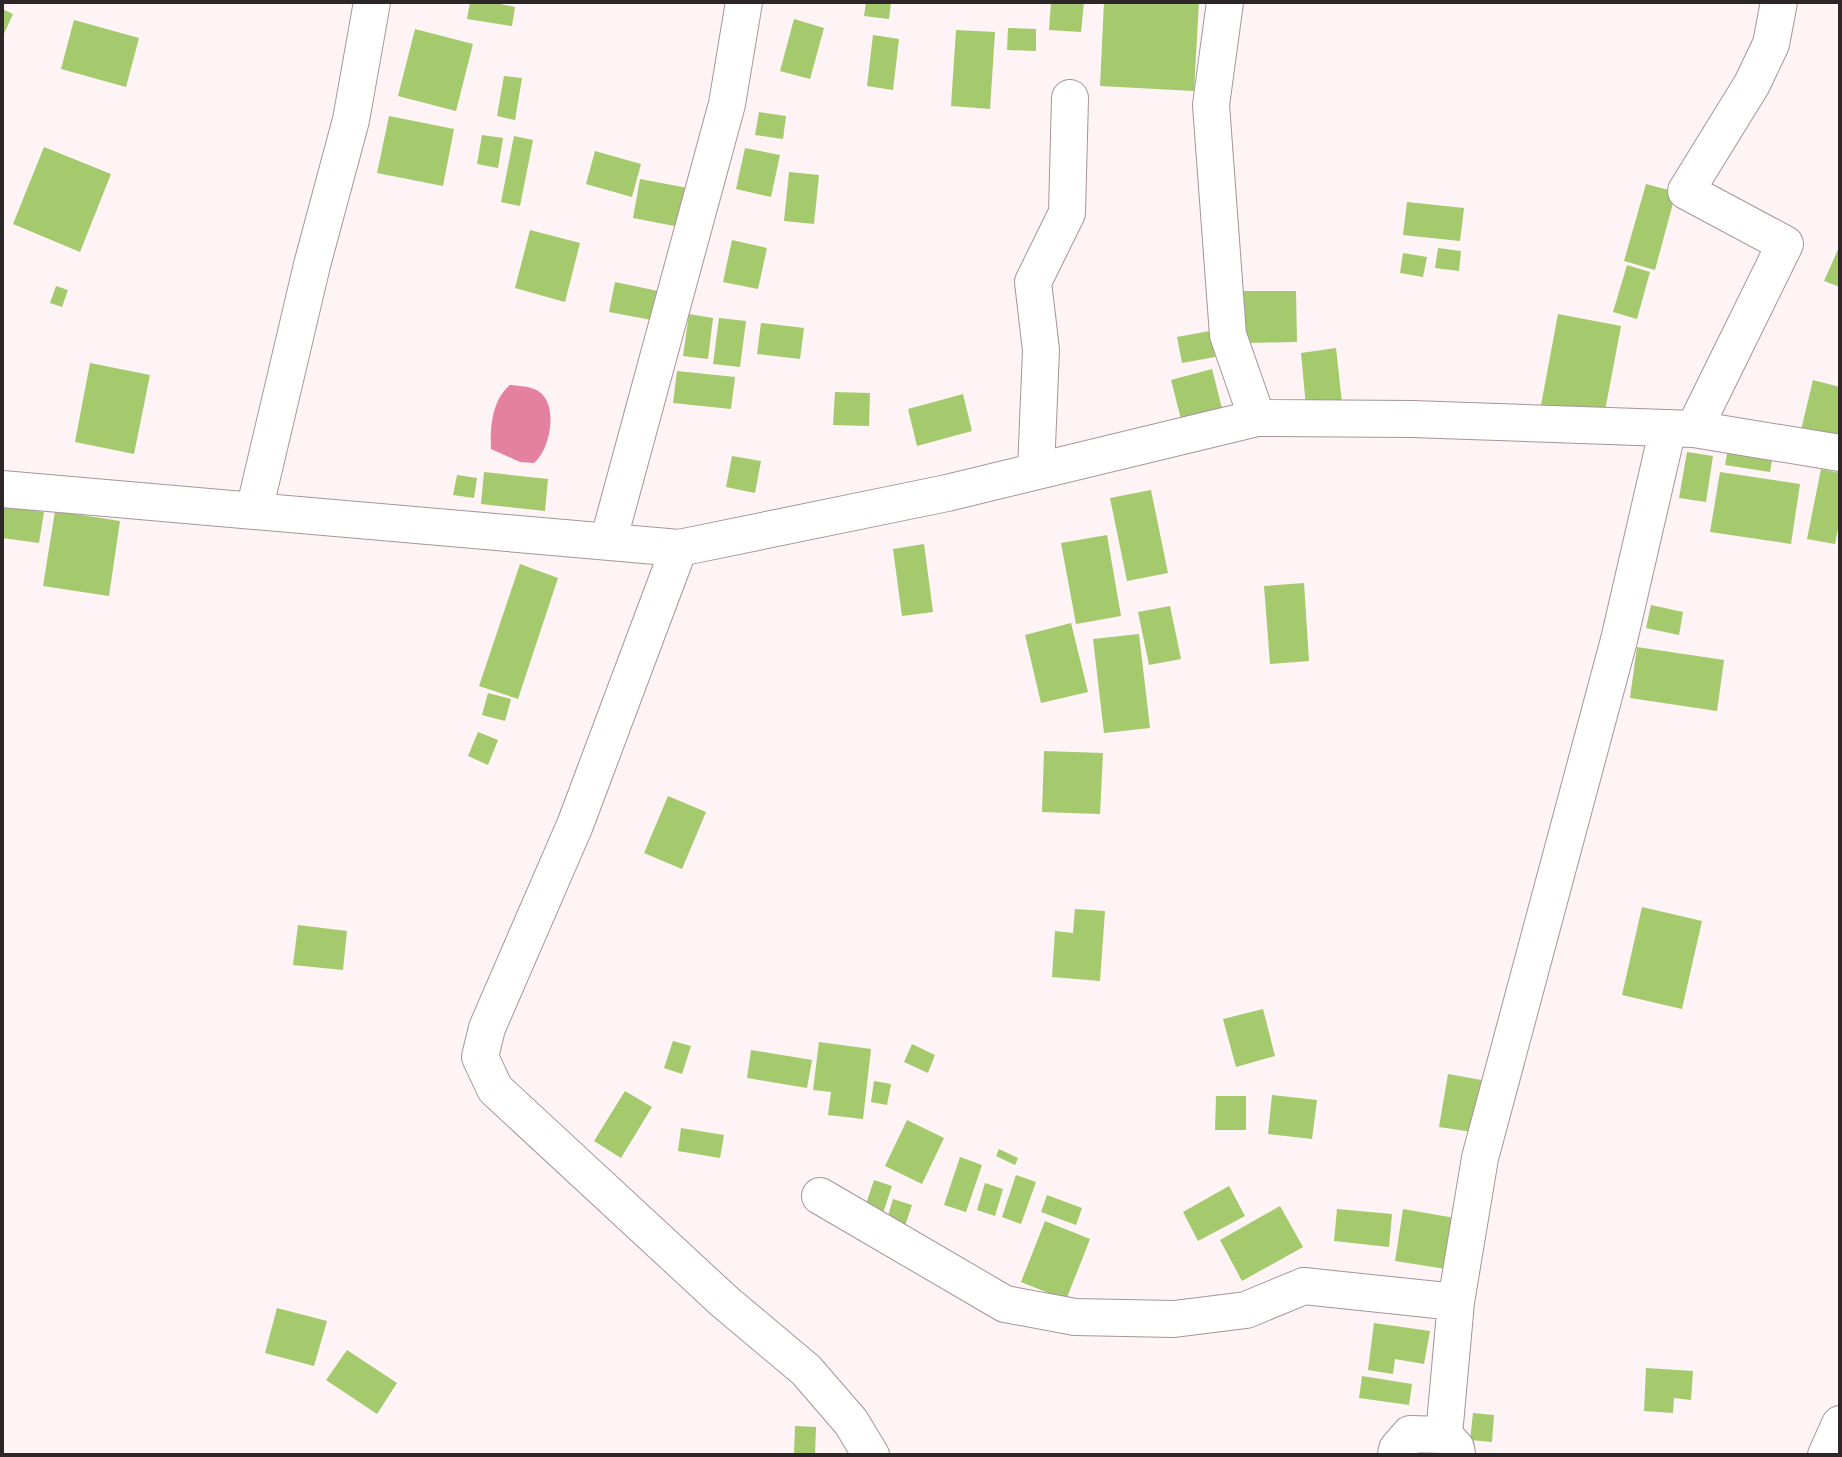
<svg xmlns="http://www.w3.org/2000/svg" width="1842" height="1457" font-family="Bitter,serif">
	<style>
		.water { fill: #e481a1 }
		.building { fill: #a5c96d }
		.lines { fill: none; stroke-linecap: round; stroke-linejoin: round }
		.minor-casing { stroke: #a69499; stroke-width: 38 }
		.minor { stroke: #fff; stroke-width: 36 }
	</style>
	<rect width="100%" height="100%" fill="#fef3f5"/>
	<path class="water" d="M 510,385 C 520,386 533,386 541,393 C 558,408 550,450 534,463 L 520,462 L 491,449 C 490,427 492,400 510,385 Z"/>
	<path class="building" d="M 470,2 L 490,2 L 515,7 L 512,26 L 467,19 Z
		M 866,2 L 891,2 L 889,19 L 864,16 Z
		M 1051,2 L 1084,2 L 1081,32 L 1049,30 Z
		M 1104,2 L 1199,2 L 1194,91 L 1100,86 Z
		M 2,9 L 13,14 L 2,38 Z
		M 794,19 L 824,28 L 810,79 L 780,71 Z
		M 74,20 L 139,38 L 126,87 L 61,69 Z
		M 1008,28 L 1036,29 L 1036,51 L 1007,50 Z
		M 415,29 L 473,44 L 456,111 L 398,96 Z
		M 956,30 L 995,32 L 990,109 L 951,106 Z
		M 873,35 L 899,39 L 893,90 L 867,86 Z
		M 504,76 L 522,78 L 515,120 L 497,116 Z
		M 759,112 L 786,116 L 783,139 L 755,135 Z
		M 389,116 L 454,129 L 443,186 L 377,173 Z
		M 482,135 L 503,138 L 498,168 L 477,164 Z
		M 514,136 L 533,140 L 520,206 L 501,202 Z
		M 44,147 L 111,174 L 80,252 L 13,224 Z
		M 745,148 L 780,155 L 771,197 L 736,189 Z
		M 595,151 L 641,164 L 632,197 L 586,184 Z
		M 789,172 L 819,175 L 814,224 L 784,221 Z
		M 640,179 L 693,189 L 685,228 L 633,218 Z
		M 1646,184 L 1676,192 L 1655,270 L 1624,261 Z
		M 1407,202 L 1464,208 L 1460,241 L 1403,235 Z
		M 530,230 L 580,243 L 565,302 L 515,288 Z
		M 732,240 L 767,248 L 758,289 L 723,282 Z
		M 1840,245 L 1840,287 L 1824,281 Z
		M 1438,248 L 1461,251 L 1459,271 L 1435,268 Z
		M 1403,253 L 1427,257 L 1423,277 L 1400,273 Z
		M 1627,265 L 1650,272 L 1637,319 L 1613,312 Z
		M 615,282 L 663,292 L 657,321 L 609,312 Z
		M 56,286 L 68,290 L 62,307 L 50,303 Z
		M 1239,291 L 1296,291 L 1297,342 L 1240,343 Z
		M 689,314 L 713,318 L 708,359 L 683,356 Z
		M 1558,314 L 1621,326 L 1604,416 L 1541,405 Z
		M 719,318 L 746,321 L 740,367 L 713,364 Z
		M 761,323 L 804,328 L 800,359 L 757,354 Z
		M 1210,331 L 1215,357 L 1182,363 L 1177,337 Z
		M 1336,348 L 1342,403 L 1306,407 L 1301,353 Z
		M 90,363 L 150,375 L 134,454 L 75,442 Z
		M 1212,369 L 1223,412 L 1182,423 L 1171,380 Z
		M 677,371 L 735,377 L 731,409 L 673,403 Z
		M 1813,380 L 1840,387 L 1840,440 L 1801,430 Z
		M 835,392 L 870,393 L 869,426 L 833,425 Z
		M 963,394 L 972,431 L 917,446 L 908,409 Z
		M 1729,442 L 1774,449 L 1770,472 L 1725,465 Z
		M 1687,452 L 1713,456 L 1706,502 L 1679,498 Z
		M 732,456 L 761,461 L 755,493 L 726,487 Z
		M 1821,469 L 1840,473 L 1840,518 L 1835,544 L 1807,539 Z
		M 484,472 L 548,479 L 545,511 L 481,504 Z
		M 1720,472 L 1800,484 L 1791,544 L 1710,532 Z
		M 457,475 L 477,478 L 474,498 L 453,495 Z
		M 1151,490 L 1168,573 L 1127,581 L 1110,498 Z
		M 2,506 L 44,512 L 39,543 L 2,538 Z
		M 55,511 L 120,521 L 109,596 L 43,586 Z
		M 1107,535 L 1121,616 L 1076,624 L 1061,543 Z
		M 924,544 L 933,612 L 902,616 L 893,549 Z
		M 520,564 L 558,578 L 518,699 L 479,686 Z
		M 1304,583 L 1309,661 L 1270,664 L 1264,586 Z
		M 1651,605 L 1683,612 L 1679,635 L 1646,628 Z
		M 1170,606 L 1181,659 L 1149,665 L 1138,612 Z
		M 1071,623 L 1088,692 L 1041,703 L 1025,635 Z
		M 1139,634 L 1150,728 L 1104,733 L 1093,639 Z
		M 1637,647 L 1724,660 L 1717,711 L 1630,698 Z
		M 488,693 L 511,699 L 505,721 L 482,715 Z
		M 478,732 L 498,740 L 488,765 L 468,756 Z
		M 1044,751 L 1103,753 L 1100,814 L 1042,812 Z
		M 668,796 L 706,812 L 682,869 L 644,853 Z
		M 1642,907 L 1702,921 L 1682,1009 L 1622,995 Z
		M 1075,909 L 1105,911 L 1100,981 L 1052,977 L 1055,931 L 1073,933 Z
		M 298,925 L 347,931 L 343,970 L 293,965 Z
		M 1263,1009 L 1275,1056 L 1236,1067 L 1223,1019 Z
		M 673,1041 L 691,1046 L 682,1074 L 664,1068 Z
		M 819,1042 L 871,1049 L 863,1119 L 828,1115 L 831,1092 L 813,1090 Z
		M 912,1044 L 935,1055 L 928,1073 L 904,1062 Z
		M 751,1050 L 812,1060 L 807,1088 L 747,1078 Z
		M 1448,1074 L 1487,1081 L 1479,1133 L 1439,1127 Z
		M 874,1081 L 891,1084 L 887,1105 L 871,1102 Z
		M 625,1091 L 652,1107 L 621,1158 L 594,1141 Z
		M 1272,1095 L 1317,1100 L 1312,1139 L 1268,1134 Z
		M 1216,1096 L 1246,1096 L 1246,1130 L 1215,1130 Z
		M 907,1120 L 944,1138 L 922,1184 L 885,1166 Z
		M 681,1128 L 724,1135 L 720,1158 L 678,1151 Z
		M 999,1149 L 1018,1158 L 1015,1165 L 996,1156 Z
		M 960,1157 L 982,1165 L 966,1212 L 944,1205 Z
		M 1016,1175 L 1036,1182 L 1021,1224 L 1002,1217 Z
		M 874,1180 L 892,1186 L 883,1213 L 865,1207 Z
		M 985,1183 L 1003,1189 L 995,1216 L 977,1210 Z
		M 1229,1186 L 1245,1216 L 1198,1241 L 1183,1212 Z
		M 1047,1195 L 1082,1208 L 1076,1225 L 1041,1212 Z
		M 893,1199 L 912,1205 L 903,1232 L 885,1226 Z
		M 1280,1206 L 1303,1247 L 1242,1281 L 1220,1240 Z
		M 1337,1209 L 1392,1214 L 1389,1247 L 1334,1241 Z
		M 1403,1209 L 1455,1218 L 1446,1269 L 1395,1261 Z
		M 1045,1221 L 1090,1239 L 1066,1300 L 1021,1282 Z
		M 277,1308 L 327,1321 L 314,1366 L 265,1353 Z
		M 1374,1323 L 1430,1331 L 1424,1364 L 1395,1359 L 1393,1374 L 1368,1370 Z
		M 347,1350 L 397,1383 L 377,1414 L 326,1380 Z
		M 1646,1368 L 1693,1371 L 1691,1400 L 1674,1398 L 1673,1413 L 1644,1411 Z
		M 1362,1376 L 1412,1384 L 1409,1405 L 1359,1398 Z
		M 1473,1413 L 1494,1415 L 1492,1442 L 1470,1440 Z
		M 795,1426 L 816,1427 L 815,1455 L 794,1455 Z"/>
	<g class="lines">
		<g class="minor-casing">
			<path id="minor" d="M 1225,2 L 1211,105 L 1228,335 L 1257,418
				M 1694,429 L 1785,244 L 1686,191 L 1752,84 L 1771,44 L 1779,2
				M 1036,470 L 1041,350 L 1033,282 L 1067,213 L 1070,98
				M 2,489 L 679,548 L 947,493 L 1257,418 L 1412,419 L 1694,429 L 1840,453
				M 254,511 L 312,265 L 351,120 L 372,2
				M 608,542 L 727,104 L 744,2
				M 679,548 L 575,825 L 487,1028 L 480,1057 L 495,1089 L 725,1302 L 806,1370 L 851,1422 L 871,1455
				M 820,1196 L 1005,1304 L 1075,1317 L 1174,1319 L 1246,1310 L 1304,1286 L 1456,1302
				M 1396,1455 L 1397,1449 L 1410,1434 L 1444,1435
				M 1457,1455 L 1456,1448 L 1444,1435 L 1456,1302 L 1480,1158 L 1619,640 L 1668,428
				M 1826,1455 L 1840,1424"/>
		</g>
		<use href="#minor" class="minor"/>
	</g>
	<rect width="1842" height="1457" fill="none" stroke="#2d2628" stroke-width="8"/>
</svg>
